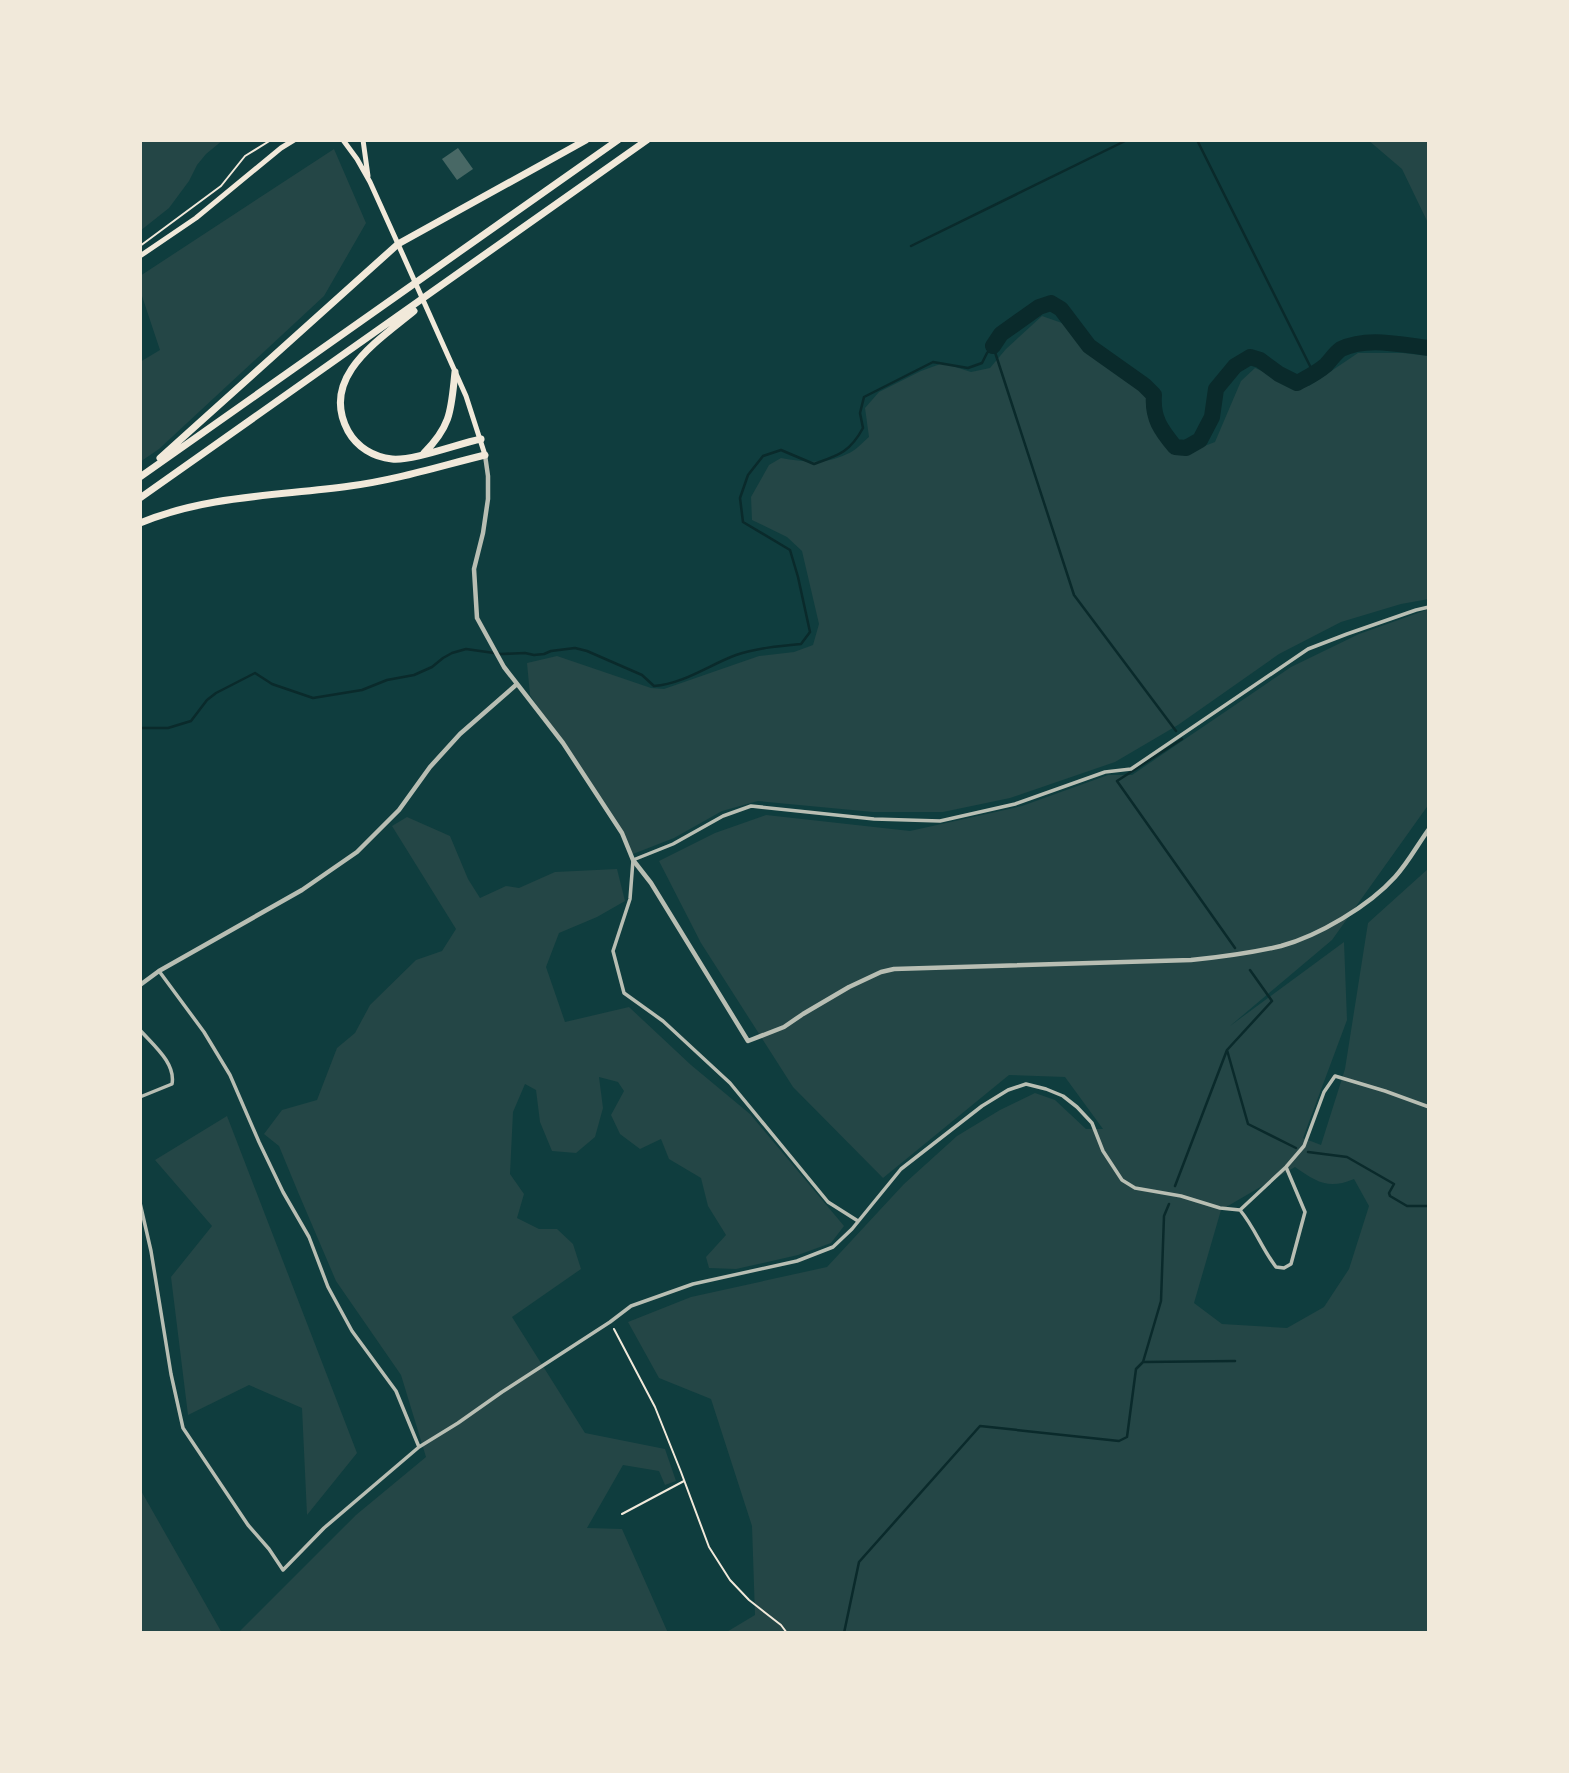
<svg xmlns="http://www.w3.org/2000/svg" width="1569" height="1773" font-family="Bitter,serif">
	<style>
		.green { fill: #244646; fill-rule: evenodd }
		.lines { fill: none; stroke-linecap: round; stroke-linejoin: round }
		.stream { stroke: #0a2a2b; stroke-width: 2.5 }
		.river { stroke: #0a2a2b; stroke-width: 16 }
		.building { fill: #486865 }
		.path { stroke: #f1e9da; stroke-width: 2 }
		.minor { stroke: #b8beb3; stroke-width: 3.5 }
		.tertiary { stroke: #b8beb3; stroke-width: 4.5 }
		.secondary { stroke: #f1e9da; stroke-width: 5 }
		.motorway { stroke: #f1e9da; stroke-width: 7 }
	</style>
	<rect width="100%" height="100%" fill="#0f3d3e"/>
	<path class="green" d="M 140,140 L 223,140 L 206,154 L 197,165 L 189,181 L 169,208 L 140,231 Z
		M 1368,140 L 1429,140 L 1429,225 L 1402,169 Z
		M 334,149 L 366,223 L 324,296 L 159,449 L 140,462 L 140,362 L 160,350 L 140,290 L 140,276 Z
		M 1042,316 L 1062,323 L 1084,345 L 1144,388 L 1156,427 L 1172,452 L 1194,450 L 1215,442 L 1241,381 L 1255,368 L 1281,379 L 1309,386 L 1358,353 L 1403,353 L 1429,356 L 1429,599 L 1401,604 L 1341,622 L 1279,654 L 1178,725 L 1115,762 L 1010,798 L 943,812 L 873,812 L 758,801 L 722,811 L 674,838 L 633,854 L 530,695 L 527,663 L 557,656 L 651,688 L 664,689 L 759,656 L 794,652 L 813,645 L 819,624 L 802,551 L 787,537 L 752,520 L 751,497 L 769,465 L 781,458 C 805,462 824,465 847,454 C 855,451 862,443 869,437 L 865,408 L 879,392 L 921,371 L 943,363 L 971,372 L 990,368 L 1006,349 Z
		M 1429,609 L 1429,804 L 1332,940 L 1230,1026 L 1344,942 L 1347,1020 L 1303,1138 L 1321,1145 L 1345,1069 L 1368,923 L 1429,868 L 1429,1633 L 725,1633 L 755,1615 L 752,1526 L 711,1399 L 659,1378 L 628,1322 L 691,1297 L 827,1267 L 904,1184 L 957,1136 L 1000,1110 L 1035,1093 L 1055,1100 L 1086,1129 L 1103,1129 L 1065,1077 L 1009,1075 L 883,1178 L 793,1087 L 701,943 L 659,861 L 715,833 L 766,815 L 910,831 L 1022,806 L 1108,775 L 1132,775 L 1291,667 L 1359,634 ZM 1295,1167 C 1317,1182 1328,1190 1354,1179 L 1369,1206 L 1349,1269 L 1324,1307 L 1287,1328 L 1222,1324 L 1194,1303 L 1221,1210 Z
		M 407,817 L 450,836 L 468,879 L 480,898 L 506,886 L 519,888 L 555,872 L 617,869 L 625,901 L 597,917 L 559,933 L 546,967 L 565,1022 L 629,1007 L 691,1065 L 750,1114 L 844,1226 L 831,1243 L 798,1255 L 736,1269 L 709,1268 L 706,1257 L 726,1235 L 708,1206 L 701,1178 L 669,1159 L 661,1139 L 640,1149 L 620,1134 L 611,1115 L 624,1091 L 618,1082 L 599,1077 L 603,1108 L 595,1137 L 576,1153 L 552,1151 L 540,1122 L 536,1090 L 525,1084 L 513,1112 L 510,1174 L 524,1194 L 517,1218 L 539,1229 L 557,1229 L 573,1244 L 581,1269 L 512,1317 L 585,1433 L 665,1449 L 676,1481 L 665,1485 L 659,1471 L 623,1465 L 587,1528 L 622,1529 L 668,1633 L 238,1633 L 356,1515 L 426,1457 L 401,1375 L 336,1281 L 298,1192 L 279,1146 L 264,1134 L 282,1110 L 317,1100 L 337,1048 L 355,1033 L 370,1005 L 416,960 L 442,951 L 456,929 L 392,826 Z
		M 227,1116 L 357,1453 L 307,1515 L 302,1408 L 249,1385 L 188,1415 L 171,1277 L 212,1226 L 155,1160 Z
		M 140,1489 L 222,1633 L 140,1633 Z"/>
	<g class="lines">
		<path class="stream" d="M 1197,140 L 1314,374
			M 911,246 L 1127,140
			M 993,346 L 1074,595 L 1176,731
			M 140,728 L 168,728 L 191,721 L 207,700 L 216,693 L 255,673 L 272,684 L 313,698 L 362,690 L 387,680 L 414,675 L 432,667 L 443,658 L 452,653 L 466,649 L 501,654 L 525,653 L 534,655 L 544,654 L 551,651 L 575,648 L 587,651 L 642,675 L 654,686 C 683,684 709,665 736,655 C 757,648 779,646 801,644 L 810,632 L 798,577 L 790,550 L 743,522 L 740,498 L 748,475 L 763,456 L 781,450 L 814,464 C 839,455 850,452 863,428 L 860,413 L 864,397 L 933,362 L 968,368 L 982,363 L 987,353 L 993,346
			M 1182,739 L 1117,781 L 1235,948
			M 1227,1050 L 1248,1124 L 1296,1148
			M 1308,1152 L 1347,1157 L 1394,1184 L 1389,1193 L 1390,1196 L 1407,1206 L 1429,1206
			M 1175,1186 L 1227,1050 L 1272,1001 L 1250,970
			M 1144,1362 L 1235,1361
			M 844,1633 L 859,1562 L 980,1426 L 1119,1441 L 1127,1437 L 1136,1369 L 1143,1362 L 1161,1301 L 1164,1216 L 1169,1204"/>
		<path class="river" d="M 993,346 L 1001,334 L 1039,307 L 1051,303 L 1061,309 L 1089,346 L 1144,385 L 1154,395 C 1152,418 1161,430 1175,447 L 1186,448 L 1200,440 L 1212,417 L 1216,389 L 1235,366 L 1250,357 L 1260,360 L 1279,374 L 1297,383 C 1308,377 1317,373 1326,365 C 1331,360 1335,353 1341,349 C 1368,336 1401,345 1429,348"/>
	</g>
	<path class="building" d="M 458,148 L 473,169 L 457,180 L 442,159 Z"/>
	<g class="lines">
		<path class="path" d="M 140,246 L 221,186 L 245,156 L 271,140
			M 614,1329 L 655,1407 L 681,1472 L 709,1547 L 730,1580 L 749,1600 L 781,1625 L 787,1633
			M 622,1514 L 684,1481"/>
		<path class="minor" d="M 159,971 L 204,1032 L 230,1075 L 259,1142 L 283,1192 L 309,1237 L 328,1287 L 352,1331 L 396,1391 L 419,1447
			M 140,1030 C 153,1045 176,1063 172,1084 L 140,1097
			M 140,1203 L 151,1251 L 171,1374 L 183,1428 L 248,1525 L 269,1549 L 283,1570 L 324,1528 L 419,1447 L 458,1423 L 502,1392 L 610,1322 L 631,1306 L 693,1284 L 797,1261 L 833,1247 L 852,1229 L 901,1169 L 982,1106 L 1008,1090 L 1026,1084 L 1046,1089 L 1063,1096 L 1077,1107 L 1092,1123 L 1103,1151 L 1122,1180 L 1135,1188 L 1181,1196 L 1220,1208 L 1240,1210 L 1286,1167 L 1304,1146 L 1324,1092 L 1335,1076 L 1385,1091 L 1429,1107
			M 1240,1210 C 1255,1228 1262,1249 1276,1267 L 1284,1268 L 1291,1264 L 1305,1212 L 1286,1167
			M 858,1221 L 828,1202 L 730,1083 L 663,1021 L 624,993 L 613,951 L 630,899 L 633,860 L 673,844 L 723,816 L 751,806 L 874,819 L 940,821 L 1015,804 L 1105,772 L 1131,769 L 1308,649 L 1347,634 L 1416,610 L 1429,607"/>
		<path class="tertiary" d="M 485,455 L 488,476 L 488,499 L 483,533 L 474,569 L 477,618 L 504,667 L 563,743 L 622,833 L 633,860 L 651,883 L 748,1041 L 784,1027 L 803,1014 L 849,987 L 881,972 L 894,969 L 1191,960 C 1221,957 1251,953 1281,946 C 1318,936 1369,906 1395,877 C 1408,863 1418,844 1429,829
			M 140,985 L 159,971 L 302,890 L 357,852 L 399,810 L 430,767 L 460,734 L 517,684"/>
		<path class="secondary" d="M 343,140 L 357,159 L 370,182 L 398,244 L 466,396 L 485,455
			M 363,140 L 368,176
			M 140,256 L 196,218 L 281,148 L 294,140"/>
		<path class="motorway" d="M 414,311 C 379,340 319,377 348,431 C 357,447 373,457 392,459 C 413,461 457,444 481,439
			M 424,453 C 452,425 451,409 455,372
			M 160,458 L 398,244 L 586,140
			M 140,477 L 618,140
			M 140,498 L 647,140
			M 140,523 C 208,495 279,496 350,486 C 396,480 440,466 485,455"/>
	</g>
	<rect width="1569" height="1773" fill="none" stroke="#f1e9da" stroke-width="284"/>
</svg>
